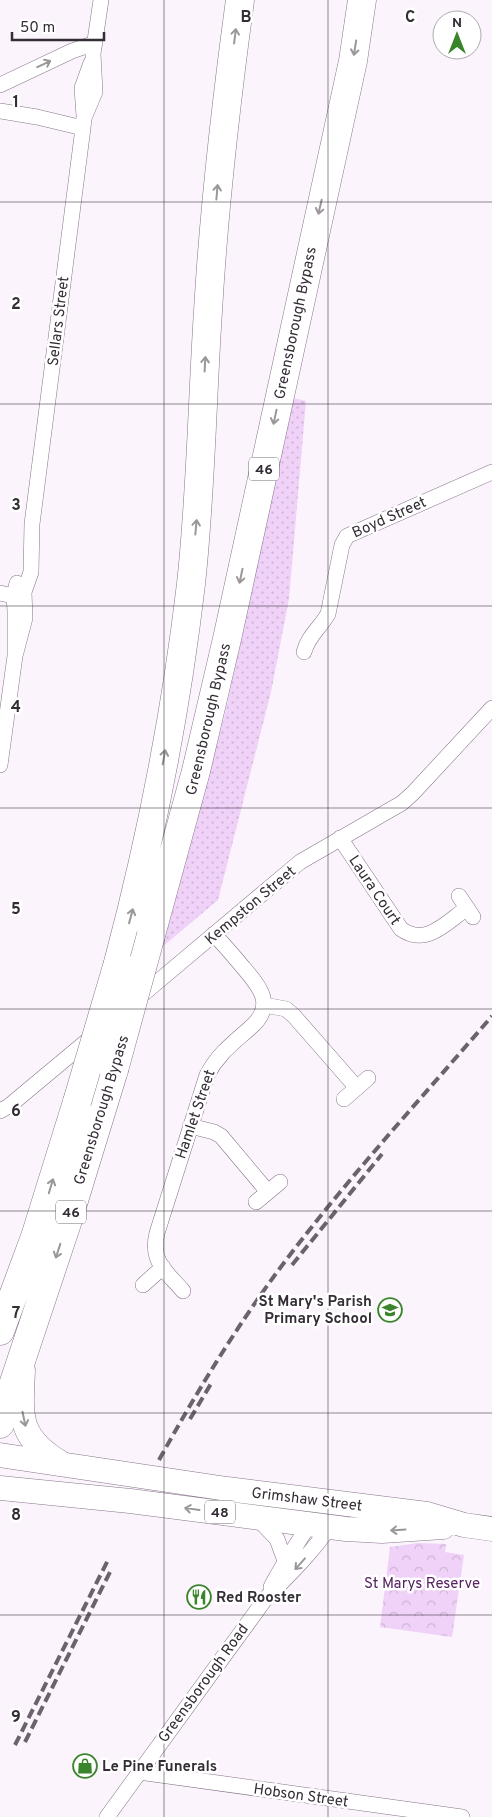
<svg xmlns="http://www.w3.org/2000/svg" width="492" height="1817" font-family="Overpass,sans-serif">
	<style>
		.grass { fill: url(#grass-dots) }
		.forest { fill: url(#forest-crowns) }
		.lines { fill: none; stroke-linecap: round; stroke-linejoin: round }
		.street-casing { stroke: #87748a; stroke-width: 16 }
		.primary-casing { stroke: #87748a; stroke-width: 25 }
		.highway-casing { stroke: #87748a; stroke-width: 29 }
		.street { stroke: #fff; stroke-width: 15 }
		.primary { stroke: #fff; stroke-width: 24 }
		.highway { stroke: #fff; stroke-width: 28 }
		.rail { stroke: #6b636c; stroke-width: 4; stroke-dasharray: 10 5; stroke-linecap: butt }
		.highway-bridge-casing { stroke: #87748a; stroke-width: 29; stroke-linecap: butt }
		.highway-bridge { stroke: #fff; stroke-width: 28 }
		.oneway { stroke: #9a969a }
		.grid { fill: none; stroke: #352d36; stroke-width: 1; stroke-opacity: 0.55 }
		.labels { text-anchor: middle; stroke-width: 5; stroke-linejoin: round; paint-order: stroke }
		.shield { fill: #fff; stroke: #726c72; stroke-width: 1 }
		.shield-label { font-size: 14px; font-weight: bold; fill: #352d36 }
		.street-label { font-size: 15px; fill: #352d36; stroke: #fff }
		.poi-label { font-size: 15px; font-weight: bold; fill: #352d36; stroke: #fff; text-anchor: start }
		.park-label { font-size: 15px; fill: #572162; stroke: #fff }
		.grid-label { font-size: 16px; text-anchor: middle; font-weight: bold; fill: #352d36; stroke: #fff; stroke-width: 5; stroke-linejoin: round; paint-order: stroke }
	</style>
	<defs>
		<pattern id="grass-dots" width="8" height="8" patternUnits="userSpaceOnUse" patternTransform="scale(1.25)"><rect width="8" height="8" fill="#f0d1f7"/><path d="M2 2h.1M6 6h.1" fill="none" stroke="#ceb4d4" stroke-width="1.8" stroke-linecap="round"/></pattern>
		<pattern id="forest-crowns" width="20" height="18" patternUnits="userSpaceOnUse" patternTransform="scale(1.25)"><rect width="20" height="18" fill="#f0d1f7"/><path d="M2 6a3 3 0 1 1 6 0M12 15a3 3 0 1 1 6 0" fill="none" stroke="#ceb4d4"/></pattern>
	</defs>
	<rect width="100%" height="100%" fill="#fcf4fd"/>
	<path class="grass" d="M 293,398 L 306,401 L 289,599 L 271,692 L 218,900 L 161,948 L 225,714 Z"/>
	<path class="forest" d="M 418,1543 L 446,1544 L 445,1552 L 464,1555 L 452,1637 L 380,1627 L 390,1547 Z"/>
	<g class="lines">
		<g class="street-casing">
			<path id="street" d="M 0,85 L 72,51 L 95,43
				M 0,111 L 37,117 L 83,128
				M 84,116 L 82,88 L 91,63
				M 0,593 L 14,596 L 23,593
				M 304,652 C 308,636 320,628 328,614 L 342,545 L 347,536 L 492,472
				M 15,656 L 25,618 L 24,592 L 31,572 L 32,524 L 83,128 L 84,118 L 95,92 L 93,54 L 101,0
				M 0,765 L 15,656 L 15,611 L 14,596 L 17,583
				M 340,838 L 401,929 C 426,947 447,922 467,908
				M 459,896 L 473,917
				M 136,1000 L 300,862 L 402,803 L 413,793 L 492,708
				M 264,1005 L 286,1009 L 294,1016 L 357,1088
				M 344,1099 L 368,1078
				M 0,1111 L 9,1106 L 93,1036
				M 190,1126 L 214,1132 L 221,1136 L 268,1192
				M 256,1202 L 280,1182
				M 143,1285 L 163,1267
				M 183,1291 C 166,1271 150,1262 157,1233 L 207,1075 C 219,1053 232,1044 250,1028 C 277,1005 259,986 242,966 C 233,955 224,945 214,934
				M 256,1517 L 277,1539 L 285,1561
				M 271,1587 C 282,1565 297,1545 310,1523
				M 139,1772 L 462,1817
				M 107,1817 L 266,1598 C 289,1575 312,1553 330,1526"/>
		</g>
		<g class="primary-casing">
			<path id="primary" d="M 23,1370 C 21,1416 17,1437 61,1463
				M 0,1455 L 227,1489 L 427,1514 L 464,1525 L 492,1529
				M 0,1488 L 130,1501 L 346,1529 L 382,1531 L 443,1527"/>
		</g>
		<g class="highway-casing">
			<path id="highway" d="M 151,935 L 196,771 L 227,639 L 353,61 L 362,0
				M 118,963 C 151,839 176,712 191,584 C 201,493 202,402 208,311 C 214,207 226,103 240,0
				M 0,1331 L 35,1237 L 77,1102
				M 0,1424 L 68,1220 L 114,1070"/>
		</g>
		<use href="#street" class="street"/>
		<use href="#primary" class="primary"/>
		<use href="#highway" class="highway"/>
		<path class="rail" d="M 292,1265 L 382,1154
			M 190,1419 L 212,1382
			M 159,1460 C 200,1386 244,1314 296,1247 C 358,1167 426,1093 492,1016
			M 25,1742 L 111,1570
			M 15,1745 L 109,1558"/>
		<g class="highway-bridge-casing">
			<path id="highway-bridge" d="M 114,1070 L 151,935
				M 77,1102 L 118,963"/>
		</g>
		<use href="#highway-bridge" class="highway-bridge"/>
	</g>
	<defs><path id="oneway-shaft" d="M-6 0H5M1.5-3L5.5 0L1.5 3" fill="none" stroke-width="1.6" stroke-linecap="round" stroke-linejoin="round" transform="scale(1.25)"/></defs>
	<g class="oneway">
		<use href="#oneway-shaft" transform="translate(235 36) rotate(-83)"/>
		<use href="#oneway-shaft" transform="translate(355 48) rotate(99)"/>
		<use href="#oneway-shaft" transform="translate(44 64) rotate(-25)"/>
		<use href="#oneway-shaft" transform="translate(217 192) rotate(-85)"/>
		<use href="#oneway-shaft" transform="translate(320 207) rotate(103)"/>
		<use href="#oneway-shaft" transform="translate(205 364) rotate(-87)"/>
		<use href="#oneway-shaft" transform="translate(275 417) rotate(102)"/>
		<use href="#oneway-shaft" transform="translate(196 527) rotate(-85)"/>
		<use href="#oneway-shaft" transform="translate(241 576) rotate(102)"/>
		<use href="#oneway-shaft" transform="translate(164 757) rotate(-80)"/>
		<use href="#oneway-shaft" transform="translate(131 916) rotate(-75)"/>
		<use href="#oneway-shaft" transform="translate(51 1186) rotate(-73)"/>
		<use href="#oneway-shaft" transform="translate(58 1251) rotate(108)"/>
		<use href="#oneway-shaft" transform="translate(24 1419) rotate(78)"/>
		<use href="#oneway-shaft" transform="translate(192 1509) rotate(-172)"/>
		<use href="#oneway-shaft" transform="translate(398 1530) rotate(176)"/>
		<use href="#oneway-shaft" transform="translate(300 1564) rotate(132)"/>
	</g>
	<path class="grid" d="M 164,0 L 164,1817M 328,0 L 328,1817M 0,202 L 492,202M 0,404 L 492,404M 0,606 L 492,606M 0,808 L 492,808M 0,1009 L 492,1009M 0,1211 L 492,1211M 0,1413 L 492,1413M 0,1615 L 492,1615"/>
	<defs>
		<g id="school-ring" transform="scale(1.25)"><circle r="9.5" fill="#fff" stroke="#3a842b" stroke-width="1.5"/><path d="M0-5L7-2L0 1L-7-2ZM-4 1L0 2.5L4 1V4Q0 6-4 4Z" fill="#3a842b"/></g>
		<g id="restaurant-ring" transform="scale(1.25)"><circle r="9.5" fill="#fff" stroke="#3a842b" stroke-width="1.5"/><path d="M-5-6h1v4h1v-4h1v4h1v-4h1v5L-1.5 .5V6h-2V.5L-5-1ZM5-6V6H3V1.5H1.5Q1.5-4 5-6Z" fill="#3a842b"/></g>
		<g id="shop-ring" transform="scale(1.25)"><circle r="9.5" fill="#fff" stroke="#3a842b" stroke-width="1.5"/><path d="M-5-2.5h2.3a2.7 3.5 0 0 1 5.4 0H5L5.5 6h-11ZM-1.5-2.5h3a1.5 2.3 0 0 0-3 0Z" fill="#3a842b"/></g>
	</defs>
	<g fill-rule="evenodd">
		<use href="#school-ring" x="390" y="1310"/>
		<use href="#restaurant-ring" x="199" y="1597"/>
		<use href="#shop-ring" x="85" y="1766"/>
	</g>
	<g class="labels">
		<g class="shield">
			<rect x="249" y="457.5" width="30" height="23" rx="4"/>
			<rect x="56" y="1200.5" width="30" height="23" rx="4"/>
			<rect x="205" y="1500.5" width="30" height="23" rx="4"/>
		</g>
		<g class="shield-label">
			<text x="264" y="474">46</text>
			<text x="71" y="1217">46</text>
			<text x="220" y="1517">48</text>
		</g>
		<g class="street-label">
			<text transform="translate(58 321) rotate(-83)" y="5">Sellars Street</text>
			<text transform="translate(295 323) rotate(-78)" y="5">Greensborough Bypass</text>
			<text transform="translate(389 517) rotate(-24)" y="5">Boyd Street</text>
			<text transform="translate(208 719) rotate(-77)" y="5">Greensborough Bypass</text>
			<text transform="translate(375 890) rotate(56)" y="5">Laura Court</text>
			<text transform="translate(250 905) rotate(-40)" y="5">Kempston Street</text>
			<text transform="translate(101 1110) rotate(-73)" y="5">Greensborough Bypass</text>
			<text transform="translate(195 1114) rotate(-71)" y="5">Hamlet Street</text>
			<text transform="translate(307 1499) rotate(7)" y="5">Grimshaw Street</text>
			<text transform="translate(203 1683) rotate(-54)" y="5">Greensborough Road</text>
			<text transform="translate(301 1795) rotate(8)" y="5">Hobson Street</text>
		</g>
		<g class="poi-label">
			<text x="372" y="1306" text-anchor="end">St Mary's Parish<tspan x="372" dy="17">Primary School</tspan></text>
			<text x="216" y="1602">Red Rooster</text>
			<text x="102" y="1771">Le Pine Funerals</text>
		</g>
		<g class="park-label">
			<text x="422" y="1588">St Marys Reserve</text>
		</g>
	</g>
	<g class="grid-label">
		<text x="246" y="22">B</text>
		<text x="410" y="22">C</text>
		<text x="16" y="107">1</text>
		<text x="16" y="309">2</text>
		<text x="16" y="510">3</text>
		<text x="16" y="712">4</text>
		<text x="16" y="914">5</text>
		<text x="16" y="1116">6</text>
		<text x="16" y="1318">7</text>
		<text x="16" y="1520">8</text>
		<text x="16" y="1722">9</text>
	</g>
	<g transform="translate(457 35)"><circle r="24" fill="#ffffff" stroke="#aeabaf"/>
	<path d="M0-4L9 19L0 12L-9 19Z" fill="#3a842b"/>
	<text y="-8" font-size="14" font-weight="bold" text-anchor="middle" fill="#352d36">N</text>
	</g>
	<path d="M12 32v8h92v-8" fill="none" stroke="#352d36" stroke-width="2.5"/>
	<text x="20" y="32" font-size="15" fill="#352d36" stroke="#ffffff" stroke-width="4" paint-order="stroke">50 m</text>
</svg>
